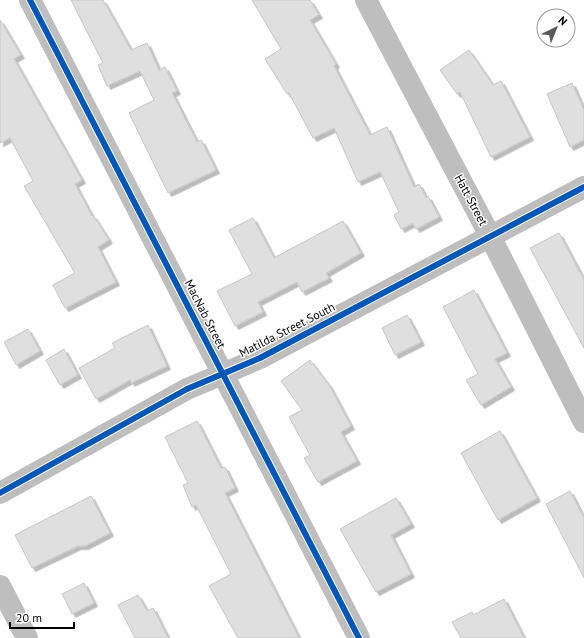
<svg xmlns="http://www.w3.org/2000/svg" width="584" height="638" font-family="'PT Sans',sans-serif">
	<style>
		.building { fill: #dfdfdf; stroke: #c7c7c7; filter: url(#shadow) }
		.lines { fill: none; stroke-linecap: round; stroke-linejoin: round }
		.minor { stroke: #bebebe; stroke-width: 22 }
		.cycleway-casing { stroke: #fff; stroke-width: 8 }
		.cycleway { stroke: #0057b8; stroke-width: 6 }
		.labels { text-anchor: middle; stroke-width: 3; stroke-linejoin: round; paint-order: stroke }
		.street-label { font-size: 12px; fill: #000; stroke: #fff }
	</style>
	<defs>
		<filter id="shadow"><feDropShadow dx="3.5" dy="3.5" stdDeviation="0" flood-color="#0004"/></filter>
	</defs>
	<rect width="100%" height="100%" fill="#fff"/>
	<path class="building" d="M 71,0 L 103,0 L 131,50 L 147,43 L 159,70 L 165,67 L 177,91 L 172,93 L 197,142 L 201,140 L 216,170 L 168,193 L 129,113 L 154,100 L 140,71 L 107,86 L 98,65 L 103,63 Z
		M 252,0 L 310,0 L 319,15 L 310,20 L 336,64 L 334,66 L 370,135 L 387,127 L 414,187 L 419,184 L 426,198 L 428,196 L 439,217 L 416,229 L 413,223 L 401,229 L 394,215 L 399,212 L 380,172 L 358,182 L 334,128 L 313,138 L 289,93 L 287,94 L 265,59 L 281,49 Z
		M 0,20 L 21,55 L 14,59 L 82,180 L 75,184 L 92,216 L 93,215 L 109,240 L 98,247 L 116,282 L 65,308 L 53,285 L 75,273 L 24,186 L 33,181 L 10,138 L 0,143 Z
		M 469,50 L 493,85 L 501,81 L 530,137 L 491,157 L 460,92 L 457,94 L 440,70 Z
		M 572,83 L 584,110 L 584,140 L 570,147 L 547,94 Z
		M 253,218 L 274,258 L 343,221 L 361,253 L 326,273 L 329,278 L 302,292 L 297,282 L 258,302 L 263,312 L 235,326 L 217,291 L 252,274 L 229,230 Z
		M 559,233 L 584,280 L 584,348 L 530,248 Z
		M 474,290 L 507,353 L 495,359 L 511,387 L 481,405 L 466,380 L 478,374 L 443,307 Z
		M 407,315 L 421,342 L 395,355 L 382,328 Z
		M 148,325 L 167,366 L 131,383 L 130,380 L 96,399 L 79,368 L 115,348 L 112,343 Z
		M 28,329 L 40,351 L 16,365 L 4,342 Z
		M 64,349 L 78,375 L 60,385 L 46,360 Z
		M 310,360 L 329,385 L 351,426 L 341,432 L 357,461 L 318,482 L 304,458 L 310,455 L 289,417 L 302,410 L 281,381 Z
		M 197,421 L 221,468 L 225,467 L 235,488 L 225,493 L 299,638 L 238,638 L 209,586 L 231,574 L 196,505 L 192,507 L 183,485 L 188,483 L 165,437 Z
		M 500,431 L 537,498 L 498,520 L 461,453 Z
		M 570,491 L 584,518 L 584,578 L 546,504 Z
		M 91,496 L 110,533 L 85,546 L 78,546 L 32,568 L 15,535 Z
		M 396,498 L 411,524 L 391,535 L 411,574 L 376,592 L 340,529 Z
		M 84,583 L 94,603 L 72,614 L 62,594 Z
		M 138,595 L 147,611 L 153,608 L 168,638 L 135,638 L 118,605 Z
		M 504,599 L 524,638 L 461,638 L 452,622 L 472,612 L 473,615 Z"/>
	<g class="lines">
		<path class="minor" d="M 30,0 L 359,638
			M 366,0 L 490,236 L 584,422
			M 0,493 L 187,389 L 260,358 L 584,187
			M 0,586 L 27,638"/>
		<g class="cycleway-casing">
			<path id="cycleway" d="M 30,0 L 359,638
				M 0,493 L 187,389 L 260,358 L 584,187"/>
		</g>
		<use href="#cycleway" class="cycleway"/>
	</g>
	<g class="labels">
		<g class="street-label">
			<text transform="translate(471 200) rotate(62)" y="4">Hatt Street</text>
			<text transform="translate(205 314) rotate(63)" y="4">MacNab Street</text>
			<text transform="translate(287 330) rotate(-27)" y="4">Matilda Street South</text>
		</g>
	</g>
	<g transform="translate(556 28) rotate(43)"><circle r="19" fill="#ffffff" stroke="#999999"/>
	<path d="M0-3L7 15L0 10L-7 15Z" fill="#595959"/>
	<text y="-6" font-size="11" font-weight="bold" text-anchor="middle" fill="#000000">N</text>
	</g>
	<path d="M10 622v6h64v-6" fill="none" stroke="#000000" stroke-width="2"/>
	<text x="16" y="622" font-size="12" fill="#000000" stroke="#ffffff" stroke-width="3" paint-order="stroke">20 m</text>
</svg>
